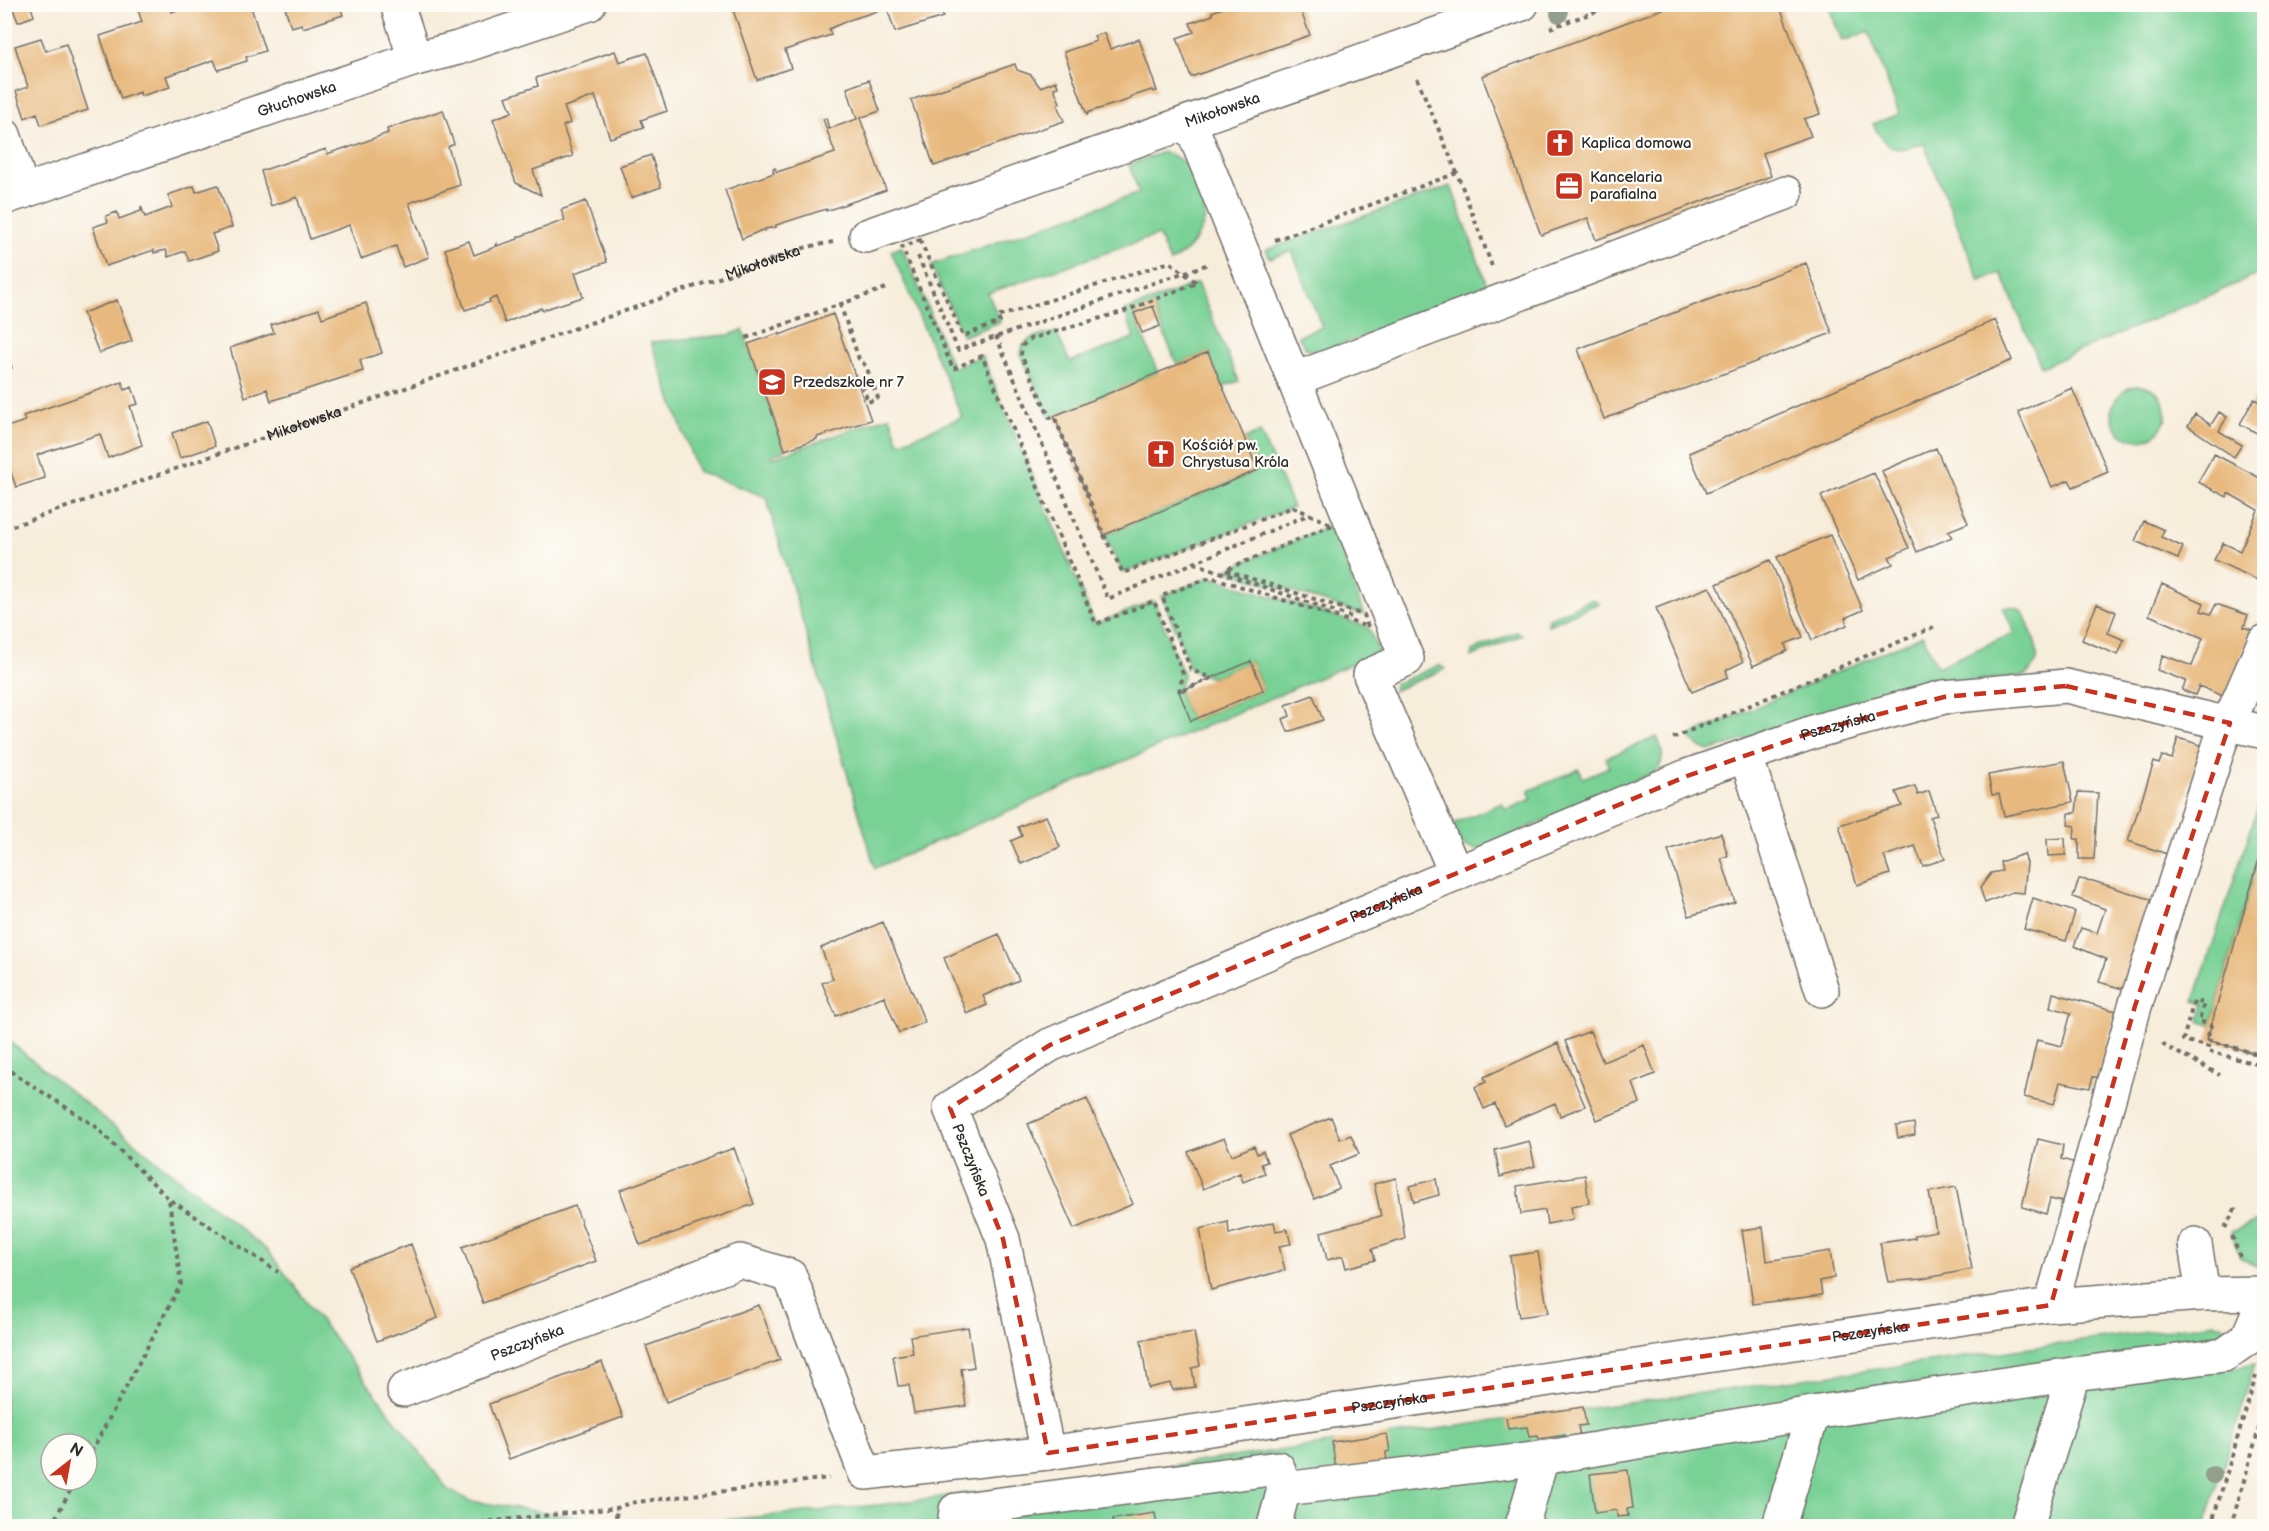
<svg xmlns="http://www.w3.org/2000/svg" width="2269" height="1531" font-family="'Balsamiq Sans',sans-serif">
	<style>
		.green { fill: #79d196; stroke: #527e60; stroke-width: 1.5; fill-rule: evenodd }
		.building { fill: #e8b97e }
		.lines { fill: none; stroke-linecap: round; stroke-linejoin: round }
		.minor-casing { stroke: #726f69; stroke-width: 36 }
		.path { stroke: #726f69; stroke-width: 4; stroke-dasharray: 4.5 4.5; stroke-linecap: butt }
		.minor { stroke: #fff; stroke-width: 33 }
		.tree { fill: #939e8c }
		.marked { fill: none; stroke: #c8321e; stroke-width: 4.5; stroke-dasharray: 12 8; stroke-linejoin: round }
		.labels { text-anchor: middle; stroke-width: 4.5; stroke-linejoin: round; paint-order: stroke }
		.street-label { font-size: 15px; fill: #2b2b2b; stroke: #fdfcf7 }
		.poi-label { font-size: 15px; fill: #2b2b2b; stroke: #fdfcf7; text-anchor: start }
	</style>
	<rect width="100%" height="100%" fill="#fdfcf7"/>
	<filter id="ink" filterUnits="userSpaceOnUse"><feTurbulence type="fractalNoise" baseFrequency=".0167" numOctaves="2"/><feDisplacementMap in="SourceGraphic" scale="12" xChannelSelector="R" yChannelSelector="G"/><feConvolveMatrix kernelMatrix="1 2 1 2 8 2 1 2 1" color-interpolation-filters="sRGB"/></filter>
	<filter id="wash" filterUnits="userSpaceOnUse"><feTurbulence type="fractalNoise" baseFrequency=".008" numOctaves="4" result="noise"/><feDisplacementMap in="SourceGraphic" scale="24" xChannelSelector="R" yChannelSelector="G"/><feGaussianBlur stdDeviation="1.35" result="paint"/><feColorMatrix in="noise" values="0 0 0 0 0 0 0 0 0 0 0 0 0 0 0 0 0 1.4 0 .05"/><feComposite in="paint" operator="in"/></filter>
	<g filter="url(#wash)">
		<rect width="100%" height="100%" fill="#f7eddb"/>
		<path class="green" d="M 1828,5 L 2264,5 L 2264,272 L 2041,367 L 2001,273 L 1980,281 L 1924,144 C 1896,151 1888,154 1873,124 L 1899,114 L 1869,32 L 1842,41 Z
			M 1163,152 C 1181,157 1189,166 1196,182 C 1200,191 1205,200 1205,209 C 1207,230 1188,253 1170,262 L 1158,235 L 988,293 L 1000,322 L 963,336 L 931,265 L 1139,193 L 1129,165 Z
			M 1451,186 L 1490,293 L 1317,353 L 1305,348 L 1298,336 L 1322,327 L 1292,251 L 1270,258 L 1266,250 Z
			M 902,247 L 953,368 L 982,356 L 1095,624 L 1154,601 L 1183,674 L 1179,692 L 1191,721 L 1263,690 L 1251,661 L 1212,678 L 1191,670 L 1162,596 L 1211,577 L 1368,627 L 1379,652 L 875,868 L 766,497 L 697,471 L 651,342 L 729,335 L 743,330 L 785,450 L 771,455 L 772,458 L 890,416 L 899,443 L 962,417 L 891,251 Z
			M 1197,283 L 1239,381 L 1222,387 L 1208,352 L 1177,365 L 1153,306 L 1134,314 L 1158,373 L 1050,418 L 1021,355 C 1021,336 1042,336 1056,332 L 1070,362 L 1134,338 L 1125,311 Z
			M2112 413a27 27 0 1 1 54 0a27 27 0 1 1-54 0Z
			M 1260,432 L 1293,507 L 1123,573 L 1104,535 L 1258,470 L 1245,439 Z
			M 1333,525 L 1364,615 L 1225,570 Z
			M 1593,599 L 1599,603 L 1548,625 L 1549,618 Z
			M 2003,607 C 2010,606 2016,606 2022,612 C 2026,616 2028,624 2030,629 C 2037,647 2045,665 2023,676 L 1928,686 L 1888,694 L 1709,751 L 1698,746 L 1689,736 L 1923,635 L 1937,667 L 2014,633 Z
			M 1516,632 L 1522,635 L 1471,657 L 1472,651 Z
			M 1439,665 L 1445,669 L 1393,691 L 1395,684 Z
			M 1657,737 C 1663,749 1665,759 1657,771 L 1477,850 L 1464,846 L 1450,825 L 1502,803 L 1506,810 L 1532,799 L 1528,791 L 1579,769 L 1583,778 L 1609,767 L 1606,758 Z
			M 2264,789 L 2264,839 L 2211,1025 L 2199,1021 L 2204,1004 L 2194,1001 Z
			M 5,1038 L 268,1251 L 448,1490 L 470,1501 L 636,1526 L 5,1526 ZM 51,1444 L 87,1444 L 87,1480 L 51,1480 Z
			M 2254,1222 L 2264,1223 L 2264,1268 L 2256,1267 L 2240,1257 L 2231,1232 Z
			M 2214,1323 L 2222,1325 L 2230,1331 L 2219,1371 L 2255,1364 L 2205,1526 L 665,1526 L 888,1504 Z"/>
		<g id="blocks">
			<path class="building" d="M 4,4 L 30,4 L 34,16 L 18,22 L 13,9 L 4,13 Z
				M 136,4 L 170,4 L 172,12 L 193,4 L 250,4 L 265,51 L 246,57 L 247,61 L 218,70 L 214,60 L 191,68 L 166,76 L 170,87 L 141,96 L 140,92 L 121,99 L 100,36 L 142,22 Z
				M 284,4 L 339,4 L 343,15 L 303,28 L 302,24 L 291,27 Z
				M 731,4 L 939,4 L 943,17 L 895,32 L 887,8 L 849,20 L 829,29 L 831,35 L 785,50 L 791,68 L 757,80 Z
				M 1233,4 L 1298,4 L 1310,35 L 1191,77 L 1177,38 L 1194,32 L 1190,23 L 1213,15 L 1212,12 Z
				M 1676,4 L 1779,4 L 1820,114 L 1804,119 L 1811,136 L 1763,153 L 1771,176 L 1596,240 L 1588,218 L 1541,235 L 1482,76 Z
				M 1104,33 L 1110,49 L 1139,39 L 1157,91 L 1153,92 L 1152,90 L 1130,97 L 1131,99 L 1089,112 L 1087,115 L 1064,52 L 1096,41 L 1094,36 Z
				M 41,38 L 46,51 L 66,44 L 88,110 L 41,125 L 37,113 L 25,118 L 16,91 L 28,87 L 15,46 Z
				M 615,51 L 619,62 L 647,53 L 667,111 L 641,120 L 644,127 L 610,138 L 595,96 L 564,107 L 570,123 L 563,126 L 573,156 L 533,170 L 541,195 L 516,183 L 493,119 L 512,112 L 506,97 L 538,86 L 536,78 Z
				M 1015,64 L 1017,70 L 1031,75 L 1040,87 L 1056,81 L 1058,87 L 1054,88 L 1060,103 L 1057,105 L 1064,121 L 934,166 L 911,100 Z
				M 869,80 L 880,111 L 860,118 L 886,190 L 826,211 L 826,209 L 776,225 L 776,227 L 765,229 L 765,231 L 762,230 L 742,239 L 725,190 L 774,173 L 773,169 L 775,168 L 777,172 L 835,153 L 823,119 L 826,118 L 829,129 L 857,119 L 847,88 Z
				M 443,110 L 454,144 L 448,147 L 460,185 L 409,203 L 429,257 L 403,267 L 396,246 L 361,259 L 349,225 L 310,239 L 297,197 L 271,206 L 261,171 L 326,149 L 327,154 L 348,147 L 348,148 L 388,133 L 387,129 Z
				M 651,155 L 661,187 L 631,198 L 620,166 Z
				M 218,185 L 232,227 L 212,234 L 218,251 L 189,261 L 185,251 L 168,257 L 166,250 L 154,253 L 154,250 L 106,266 L 93,227 L 108,222 L 106,216 L 117,212 L 119,219 L 141,211 L 141,206 L 145,217 L 172,207 L 168,195 L 194,186 L 196,192 Z
				M 586,201 L 607,262 L 575,273 L 583,297 L 542,310 L 541,308 L 505,323 L 496,297 L 489,300 L 490,302 L 465,310 L 445,249 L 469,241 L 474,255 L 495,247 L 497,244 L 497,246 L 518,239 L 518,237 L 565,220 L 561,210 Z
				M 1806,263 L 1832,333 L 1604,419 L 1578,349 Z
				M 117,300 L 132,341 L 99,353 L 83,313 Z
				M 366,303 L 382,353 L 360,360 L 363,371 L 271,401 L 267,389 L 245,397 L 230,348 L 274,333 L 271,325 L 319,309 L 322,318 Z
				M 1153,306 L 1160,326 L 1142,333 L 1134,313 Z
				M 833,314 L 871,420 L 817,437 L 817,439 L 785,450 L 748,344 L 780,333 L 780,335 Z
				M 1995,320 L 2012,360 L 1706,493 L 1689,453 Z
				M 4,345 L 12,368 L 4,370 Z
				M 1208,352 L 1258,470 L 1104,535 L 1054,416 Z
				M 122,382 L 125,390 L 132,387 L 138,404 L 130,406 L 142,445 L 108,458 L 100,434 L 37,455 L 45,478 L 16,487 L 4,452 L 4,428 L 25,421 L 23,416 Z
				M 2072,388 L 2108,472 L 2073,487 L 2069,480 L 2052,487 L 2018,412 Z
				M 2254,399 L 2264,404 L 2264,437 L 2240,424 Z
				M 2219,412 L 2227,417 L 2219,431 L 2242,445 L 2234,457 L 2188,426 L 2195,414 L 2211,425 Z
				M 207,421 L 215,446 L 180,458 L 172,433 Z
				M 1936,448 L 1968,523 L 1948,531 L 1952,537 L 1917,552 L 1882,471 Z
				M 2214,454 L 2264,480 L 2264,583 L 2214,560 L 2223,543 L 2240,551 L 2258,510 L 2228,493 L 2227,497 L 2198,482 Z
				M 1874,473 L 1909,548 L 1889,557 L 1893,564 L 1858,580 L 1821,496 Z
				M 2144,521 L 2164,530 L 2161,537 L 2183,547 L 2178,559 L 2135,541 Z
				M 1830,535 L 1863,610 L 1845,618 L 1847,625 L 1812,640 L 1777,557 Z
				M 1770,560 L 1803,637 L 1785,644 L 1787,651 L 1753,666 L 1717,584 Z
				M 2162,584 L 2204,603 L 2201,611 L 2211,614 L 2216,604 L 2248,615 L 2244,627 L 2252,630 L 2225,697 L 2199,686 L 2195,695 L 2182,690 L 2186,681 L 2157,670 L 2163,655 L 2192,666 L 2203,638 L 2149,615 Z
				M 1710,587 L 1743,662 L 1726,670 L 1728,677 L 1692,692 L 1656,608 Z
				M 2097,604 L 2116,612 L 2108,633 L 2124,640 L 2118,655 L 2082,640 Z
				M 1251,661 L 1263,690 L 1191,721 L 1179,692 Z
				M 1313,695 L 1323,720 L 1288,732 L 1283,719 L 1290,716 L 1286,705 Z
				M 2178,738 L 2204,746 L 2187,789 L 2189,790 L 2167,854 L 2128,841 L 2154,762 L 2159,764 L 2162,756 L 2172,759 Z
				M 2064,761 L 2073,802 L 2004,816 L 1999,794 L 1992,795 L 1988,775 Z
				M 1915,786 L 1918,795 L 1929,791 L 1937,815 L 1930,817 L 1945,859 L 1923,866 L 1915,846 L 1884,856 L 1890,874 L 1857,885 L 1839,825 L 1902,806 L 1896,792 Z
				M 2078,792 L 2098,793 L 2094,859 L 2079,859 L 2079,839 L 2074,839 L 2075,826 L 2068,825 L 2069,813 L 2076,813 Z
				M 1046,816 L 1060,847 L 1021,864 L 1011,841 L 1022,836 L 1018,827 Z
				M 1721,833 L 1728,856 L 1721,858 L 1735,902 L 1689,916 L 1668,850 Z
				M 2065,838 L 2066,855 L 2048,856 L 2047,839 Z
				M 2263,845 L 2264,846 L 2264,1056 L 2207,1040 Z
				M 2024,854 L 2027,863 L 2024,893 L 2012,892 L 1985,903 L 1980,888 L 1991,873 L 2002,871 L 2000,862 Z
				M 2079,879 L 2093,881 L 2153,900 L 2123,989 L 2099,982 L 2106,959 L 2074,946 L 2081,928 L 2097,933 L 2105,909 L 2073,897 Z
				M 2033,898 L 2075,912 L 2066,941 L 2024,929 Z
				M 883,922 L 925,1022 L 899,1033 L 884,996 L 836,1016 L 822,983 L 833,979 L 821,948 Z
				M 999,934 L 1019,980 L 983,996 L 987,1005 L 967,1014 L 944,958 Z
				M 2053,993 L 2116,1011 L 2098,1077 L 2093,1077 L 2090,1088 L 2060,1082 L 2054,1104 L 2024,1097 L 2037,1040 L 2062,1046 L 2071,1013 L 2050,1007 Z
				M 1590,1031 L 1603,1062 L 1644,1045 L 1655,1074 L 1633,1083 L 1640,1103 L 1597,1120 L 1565,1041 Z
				M 1558,1043 L 1585,1106 L 1560,1116 L 1555,1103 L 1504,1125 L 1495,1104 L 1484,1109 L 1475,1087 L 1486,1082 L 1484,1077 Z
				M 1087,1099 L 1133,1204 L 1074,1229 L 1028,1124 Z
				M 1331,1117 L 1340,1139 L 1351,1135 L 1359,1154 L 1330,1166 L 1339,1188 L 1314,1199 L 1287,1135 Z
				M 1914,1123 L 1915,1135 L 1898,1138 L 1896,1126 Z
				M 1224,1138 L 1232,1155 L 1254,1146 L 1257,1154 L 1263,1151 L 1267,1162 L 1261,1164 L 1265,1173 L 1243,1182 L 1240,1173 L 1203,1189 L 1188,1152 Z
				M 2038,1139 L 2063,1145 L 2061,1159 L 2076,1163 L 2066,1203 L 2050,1199 L 2046,1214 L 2022,1207 Z
				M 1529,1141 L 1535,1166 L 1500,1177 L 1495,1150 Z
				M 734,1148 L 754,1204 L 640,1245 L 620,1190 Z
				M 1585,1175 L 1589,1203 L 1571,1206 L 1573,1219 L 1547,1224 L 1545,1210 L 1521,1214 L 1517,1186 Z
				M 1396,1178 L 1405,1239 L 1372,1249 L 1375,1260 L 1346,1268 L 1343,1256 L 1327,1260 L 1321,1232 L 1381,1216 L 1374,1184 Z
				M 1436,1179 L 1439,1195 L 1414,1202 L 1410,1186 Z
				M 1956,1187 L 1972,1269 L 1922,1279 L 1888,1282 L 1880,1243 L 1915,1238 L 1915,1235 L 1936,1231 L 1929,1192 Z
				M 575,1206 L 596,1261 L 483,1303 L 462,1247 Z
				M 1228,1222 L 1229,1234 L 1274,1222 L 1276,1231 L 1287,1229 L 1291,1244 L 1279,1246 L 1285,1270 L 1211,1290 L 1200,1229 Z
				M 1763,1227 L 1767,1261 L 1830,1251 L 1834,1278 L 1820,1281 L 1822,1295 L 1753,1304 L 1742,1230 Z
				M 411,1244 L 438,1318 L 377,1341 L 349,1267 Z
				M 1538,1252 L 1548,1313 L 1519,1317 L 1510,1256 Z
				M 759,1305 L 780,1360 L 666,1402 L 646,1346 Z
				M 968,1327 L 974,1367 L 961,1369 L 966,1406 L 914,1413 L 909,1385 L 898,1386 L 893,1356 L 913,1353 L 910,1336 Z
				M 1194,1332 L 1200,1366 L 1192,1368 L 1195,1387 L 1173,1390 L 1170,1383 L 1148,1388 L 1141,1340 Z
				M 602,1362 L 623,1417 L 509,1459 L 489,1404 Z
				M 1583,1407 L 1586,1425 L 1578,1426 L 1580,1437 L 1565,1439 L 1565,1435 L 1539,1439 L 1538,1436 L 1529,1437 L 1527,1427 L 1508,1429 L 1506,1418 Z
				M 1387,1434 L 1390,1451 L 1386,1452 L 1387,1463 L 1336,1470 L 1332,1442 Z
				M 1628,1470 L 1633,1508 L 1627,1509 L 1628,1516 L 1617,1517 L 1617,1510 L 1595,1513 L 1590,1474 Z
				M 1155,1513 L 1157,1526 L 1114,1526 L 1113,1519 Z"/>
		</g>
	</g>
	<g filter="url(#ink)">
		<use href="#blocks" fill-opacity="0" stroke="#726f69" stroke-width="1.5"/>
		<g class="lines">
			<g class="minor-casing">
				<g id="minor">
					<path d="M 397,4 L 415,59"/>
					<path d="M 1190,123 L 1407,659 L 1370,675 L 1456,874"/>
					<path d="M 4,135 L 23,192"/>
					<path id="s2" d="M 4,198 L 415,59 L 458,48 L 589,4"/>
					<path id="s3" d="M 866,236 L 1522,4"/>
					<path d="M 1295,379 L 1786,193"/>
					<path d="M 1746,756 L 1822,990"/>
					<path d="M 2195,1244 L 2203,1294"/>
					<path d="M 2051,1305 L 2135,1006 L 2220,743 L 2264,642"/>
					<path id="s4" d="M 404,1390 L 740,1261 L 790,1276 L 865,1473 L 1048,1453 L 2051,1305 L 2203,1294 L 2264,1293"/>
					<path id="s5" d="M 1048,1453 L 1003,1239 L 950,1108 L 1050,1045 L 1687,776 L 1816,731 L 1944,697 L 2066,686 L 2264,732"/>
					<path d="M 954,1526 L 956,1510 L 1278,1468 L 1284,1489 L 1542,1458 L 1813,1413 L 2073,1374 L 2224,1355 L 2247,1339 L 2264,1299"/>
					<path d="M 1274,1526 L 1284,1489"/>
					<path d="M 1522,1526 L 1542,1458"/>
					<path d="M 1779,1526 L 1813,1413"/>
					<path d="M 2027,1526 L 2073,1374"/>
				</g>
			</g>
			<g class="path">
				<path d="M 1550,28 L 1617,4"/>
				<path d="M 1417,78 L 1457,173 L 1492,266"/>
				<path d="M 920,240 L 963,336 L 1000,322 L 997,317 L 1170,262 L 1197,283 L 1125,311 L 1030,339 L 1022,346 L 1021,355 L 1050,418 L 1054,416 L 1104,535 L 1123,573 L 1293,507 L 1333,525 L 1225,570 L 1364,615 L 1368,627 L 1211,577 L 1162,596 L 1191,670 L 1212,678 L 1179,692 L 1183,674 L 1154,601 L 1096,624 L 982,356 L 953,369 L 902,247 Z"/>
				<path d="M 1275,240 L 1457,173"/>
				<path d="M 918,256 L 958,350 L 1209,264"/>
				<path d="M 840,304 L 859,359 L 866,366 L 878,398 L 868,402 L 859,375 L 855,376"/>
				<path d="M 996,336 L 1108,599 L 1310,514"/>
				<path d="M 746,338 L 886,288"/>
				<path id="s1" d="M 4,529 L 807,247 L 833,242"/>
				<path d="M 1194,563 L 1351,617"/>
				<path d="M 1673,738 L 1934,627"/>
				<path d="M 2163,1043 L 2165,1046 L 2220,1075"/>
				<path d="M 2264,1056 L 2207,1040 L 2211,1025 L 2199,1021 L 2204,1003 L 2194,1001 L 2183,1040 L 2209,1047 L 2208,1051 L 2264,1066"/>
				<path d="M 4,1065 L 16,1075 L 95,1126 L 169,1199 L 278,1272"/>
				<path d="M 2225,1228 L 2236,1207"/>
				<path d="M 2232,1236 L 2240,1257"/>
				<path d="M 87,1460 L 181,1284 L 169,1200"/>
				<path d="M 51,1526 L 76,1480"/>
				<path d="M 445,1526 L 617,1508 L 629,1503 L 829,1478"/>
				<path d="M 615,1526 L 617,1508"/>
				<path d="M 2211,1526 L 2256,1376"/>
				<path d="M 2231,1526 L 2264,1411"/>
			</g>
			<use href="#minor" class="minor"/>
		</g>
		<g class="tree">
			<circle cx="1559" cy="14" r="9"/>
			<circle cx="2213" cy="1475" r="9"/>
		</g>
	</g>
	<path class="marked" d="M 2066,686 L 2230,723 L 2135,1006 L 2051,1305 L 1048,1453 L 1003,1239 L 950,1108 L 1050,1045 L 1687,776 L 1816,731 L 1944,697 Z"/>
	<defs>
		<g id="church-square" transform="scale(1.5)"><rect x="-9" y="-9" width="18" height="18" rx="4" fill="#c8321e" stroke="#fdfcf7"/><path d="M-1.2-6h2.4v3.5h3.3v2.4h-3.3V6h-2.4V-.1h-3.3v-2.4h3.3Z" fill="#fff"/></g>
		<g id="office-square" transform="scale(1.5)"><rect x="-9" y="-9" width="18" height="18" rx="4" fill="#c8321e" stroke="#fdfcf7"/><path d="M-6-3h4V-5.5h4V-3h4V5H-6ZM-1-4.5V-3h2v-1.5ZM-6 0V1H6V0Z" fill="#fff"/></g>
		<g id="school-square" transform="scale(1.5)"><rect x="-9" y="-9" width="18" height="18" rx="4" fill="#c8321e" stroke="#fdfcf7"/><path d="M0-5L7-2L0 1L-7-2ZM-4 1L0 2.5L4 1V4Q0 6-4 4Z" fill="#fff"/></g>
	</defs>
	<g fill-rule="evenodd">
		<use href="#church-square" x="1560" y="143"/>
		<use href="#office-square" x="1569" y="186"/>
		<use href="#school-square" x="772" y="382"/>
		<use href="#church-square" x="1161" y="454"/>
	</g>
	<g class="labels">
		<g class="street-label">
			<text dy="5" stroke="none"><textPath href="#s2" startOffset="309">Głuchowska</textPath></text>
			<text dy="5" stroke="none"><textPath href="#s3" startOffset="378">Mikołowska</textPath></text>
			<text dy="5" stroke="none"><textPath href="#s1" startOffset="804">Mikołowska</textPath></text>
			<text dy="5" stroke="none"><textPath href="#s1" startOffset="318">Mikołowska</textPath></text>
			<text dy="5" stroke="none"><textPath href="#s5" startOffset="1329">Pszczyńska</textPath></text>
			<text dy="5" stroke="none"><textPath href="#s5" startOffset="843">Pszczyńska</textPath></text>
			<text transform="translate(971 1160) rotate(68)" y="5">Pszczyńska</text>
			<text dy="5" stroke="none"><textPath href="#s4" startOffset="1638">Pszczyńska</textPath></text>
			<text dy="5" stroke="none"><textPath href="#s4" startOffset="132">Pszczyńska</textPath></text>
			<text dy="5" stroke="none"><textPath href="#s4" startOffset="1152">Pszczyńska</textPath></text>
		</g>
		<g class="poi-label">
			<text x="1581" y="148">Kaplica domowa</text>
			<text x="1590" y="182">Kancelaria<tspan x="1590" dy="17">parafialna</tspan></text>
			<text x="793" y="387">Przedszkole nr 7</text>
			<text x="1182" y="450">Kościół pw.<tspan x="1182" dy="17">Chrystusa Króla</tspan></text>
		</g>
	</g>
	<rect width="2269" height="1531" fill="none" stroke="#fdfcf7" stroke-width="24"/>
	<g transform="translate(69 1462) rotate(31)"><circle r="28" fill="#fdfcf7" stroke="#a9a8a5" stroke-width="1.5"/>
	<path d="M0-4.5L10 22L0 15L-10 22Z" fill="#c8321e"/>
	<text y="-9" font-size="16" font-weight="bold" text-anchor="middle" fill="#2b2b2b">N</text>
	</g>
</svg>
